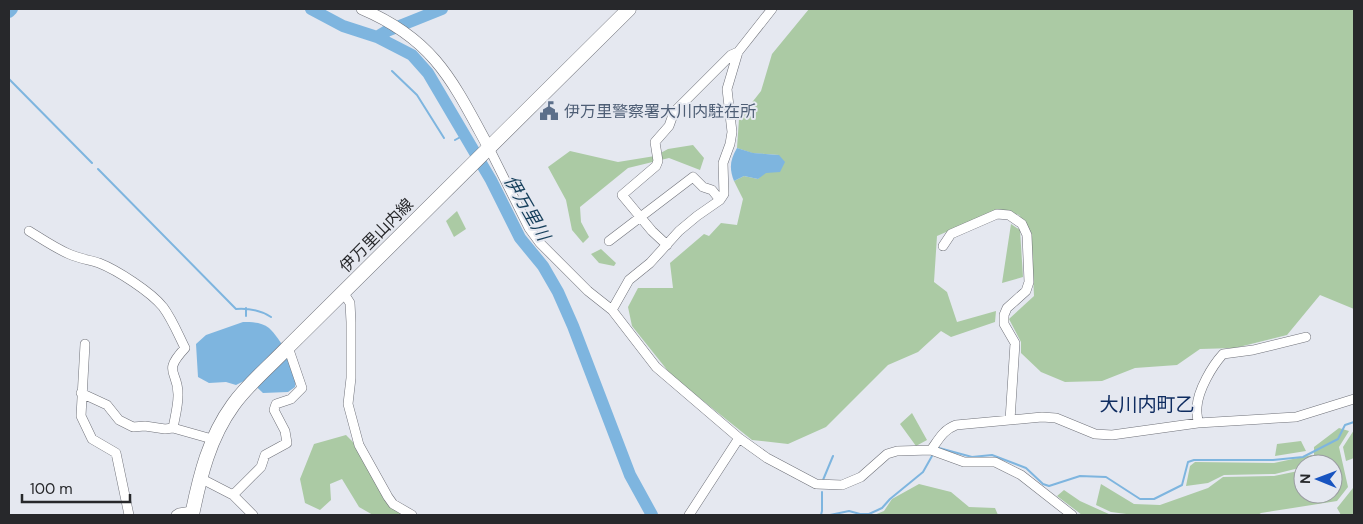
<svg xmlns="http://www.w3.org/2000/svg" width="1363" height="524" font-family="'DM Sans','Noto Sans JP',sans-serif">
	<style>
		.green { fill: #abcaa4 }
		.water { fill: #7eb5df }
		.lines { fill: none; stroke-linecap: round; stroke-linejoin: round }
		.stream { stroke: #7eb5df; stroke-width: 2 }
		.river { stroke: #7eb5df; stroke-width: 12 }
		.street-casing { stroke: #6f7179; stroke-width: 10 }
		.secondary-casing { stroke: #6f7179; stroke-width: 12 }
		.primary-casing { stroke: #6f7179; stroke-width: 15 }
		.street { stroke: #fff; stroke-width: 9 }
		.secondary { stroke: #fff; stroke-width: 11 }
		.primary { stroke: #fff; stroke-width: 14 }
		.labels { text-anchor: middle; stroke-width: 4; stroke-linejoin: round; paint-order: stroke }
		.service-label { font-size: 16px; fill: #4e5e75; stroke: #e5e8f0; text-anchor: start }
		.street-label { font-size: 16px; fill: #27282b; stroke: #e5e8f0 }
		.water-label { font-size: 18px; font-style: italic; fill: #153f5b; stroke: #e5e8f0 }
		.quarter-label { font-size: 19px; fill: #0f2c60; stroke: #e5e8f0 }
	</style>
	<rect width="100%" height="100%" fill="#e5e8f0"/>
	<path class="green" d="M 809,9 L 1354,9 L 1354,309 L 1320,295 L 1287,335 L 1235,348 L 1200,349 L 1177,365 L 1135,368 L 1102,381 L 1065,382 L 1041,372 L 1021,353 L 1021,342 L 1009,319 L 1034,296 L 1031,233 L 1019,215 L 999,209 L 937,236 L 934,282 L 947,292 L 957,322 L 996,311 L 995,322 L 951,337 L 941,331 L 918,352 L 888,365 L 826,427 L 788,444 L 752,440 L 672,376 L 632,326 L 628,307 L 638,288 L 673,288 L 670,263 L 704,234 L 709,236 L 721,223 L 737,225 L 743,199 L 734,181 L 744,176 L 758,179 L 779,155 L 752,153 L 737,148 L 739,119 L 761,91 L 772,54 Z
		M 693,145 L 704,158 L 700,170 L 669,158 L 628,168 L 580,207 L 581,222 L 589,237 L 583,243 L 572,230 L 566,200 L 548,167 L 570,151 L 618,162 L 655,156 L 668,149 Z
		M 457,211 L 466,229 L 454,237 L 446,221 Z
		M 1011,224 L 1020,230 L 1023,277 L 1002,283 Z
		M 601,249 L 616,263 L 614,266 L 599,263 L 591,254 Z
		M 912,413 L 927,440 L 916,446 L 900,424 Z
		M 1339,428 L 1349,431 L 1339,447 L 1348,487 L 1337,501 L 1261,513 L 1258,515 L 1134,515 L 1111,512 L 1096,505 L 1101,484 L 1134,504 L 1160,505 L 1208,488 L 1223,477 L 1274,476 L 1303,470 L 1303,494 L 1333,494 L 1333,464 L 1314,464 L 1314,447 Z
		M 1354,430 L 1354,458 L 1346,461 L 1343,447 Z
		M 346,435 L 356,445 L 391,506 L 403,515 L 373,515 L 359,507 L 342,479 L 330,484 L 331,500 L 320,510 L 305,503 L 300,479 L 314,444 Z
		M 1301,441 L 1306,451 L 1275,456 L 1277,444 Z
		M 1312,455 L 1312,464 L 1303,464 L 1303,467 L 1275,474 L 1224,475 L 1208,483 L 1186,486 L 1190,466 L 1195,462 L 1274,463 Z
		M 919,484 L 951,492 L 969,507 L 995,508 L 998,515 L 874,515 L 884,511 L 892,499 Z
		M 1353,488 L 1354,515 L 1341,515 L 1337,508 Z
		M 1064,490 L 1080,501 L 1111,515 L 1082,515 L 1057,496 Z"/>
	<path class="water" d="M 737,148 L 753,153 L 779,155 L 785,162 L 780,172 L 766,173 L 758,179 L 744,176 L 734,181 C 729,168 730,160 737,148 Z
		M 243,322 C 252,322 262,322 269,328 C 282,340 298,370 295,387 L 288,392 L 263,393 L 248,379 L 236,385 L 226,382 L 209,383 L 198,377 L 196,344 L 206,335 Z"/>
	<g class="lines">
		<path class="stream" d="M 392,71 L 417,95 L 444,138
			M 9,79 L 92,163
			M 455,140 L 464,135
			M 98,169 L 236,309 C 250,308 260,310 271,317
			M 246,316 L 246,308
			M 939,448 L 972,457 L 992,455 L 1026,468 L 1043,484 L 1049,486 L 1080,476 L 1106,477 L 1140,499 L 1154,499 L 1182,485 L 1188,462 L 1194,460 L 1273,460 L 1303,457 L 1338,439 L 1345,425 L 1354,422
			M 823,480 L 833,456
			M 821,515 L 822,511 L 822,492
			M 830,515 L 849,511 L 860,514 L 869,514 L 882,508 L 890,499 L 923,472 L 932,456"/>
		<path class="river" d="M 311,9 L 343,26 L 377,37 L 412,55 L 428,73 L 491,180 L 520,238 L 543,266 L 558,292 L 573,326 L 630,475 L 652,515
			M 9,12 L 12,9
			M 377,37 L 387,31 L 442,9"/>
		<g class="street-casing">
			<path id="street" d="M 489,148 L 529,228 L 540,243 L 588,291 L 612,310 L 656,367 L 739,438 L 767,458 L 816,484 L 842,485 L 861,477 L 887,454 L 897,451 L 931,450 L 964,462 L 995,462 L 1021,475 L 1072,515
				M 29,231 C 42,239 55,248 69,254 C 78,258 89,260 99,263 C 117,270 151,292 163,307 C 172,319 178,334 185,348 C 161,374 179,370 178,396 C 178,406 175,417 173,428 L 212,439
				M 609,241 L 693,177 L 703,187 L 712,190 L 720,200
				M 667,245 L 652,231 L 622,195 L 656,166 L 658,161 L 655,142 L 669,126 L 674,112 L 731,55 L 738,52
				M 943,246 L 951,234 L 997,214 L 1009,215 L 1022,224 L 1027,235 L 1029,282 L 1026,291 L 1007,308 L 1004,315 L 1004,324 L 1015,343 L 1010,420
				M 343,292 L 350,303 L 351,322 L 351,378 L 348,404 L 359,445 L 388,497 L 393,504 L 412,515
				M 612,310 L 629,280 L 650,263 L 679,231 L 697,216 L 720,200 L 724,194 L 723,163 L 730,144 L 732,132 L 727,89 L 738,52 L 772,9
				M 85,344 L 81,416 L 92,439 L 116,453 L 129,515
				M 81,393 L 107,405 L 119,420 L 133,427 L 145,426 L 165,429 L 173,428
				M 1198,423 C 1198,418 1196,412 1197,407 C 1198,390 1212,366 1223,354 L 1253,350 L 1306,337
				M 931,450 C 939,439 943,430 956,425 L 1042,417 L 1056,418 L 1095,434 L 1112,435 L 1198,423 L 1296,417 L 1354,399
				M 200,478 L 233,495 L 253,515
				M 233,495 L 261,467 L 265,455 L 287,443 L 285,431 L 274,410 L 276,404 L 291,399 L 302,388 L 288,347
				M 176,515 L 179,513 L 192,511
				M 689,515 L 739,438"/>
		</g>
		<g class="secondary-casing">
			<path id="secondary" d="M 362,9 C 435,40 453,82 489,148"/>
		</g>
		<g class="primary-casing">
			<path id="primary" d="M 192,515 C 200,476 209,438 233,405 C 248,384 270,366 288,347 L 629,9"/>
		</g>
		<use href="#street" class="street"/>
		<use href="#secondary" class="secondary"/>
		<use href="#primary" class="primary"/>
	</g>
	<defs>
		<g id="civic-bare" transform="scale(1.5)"><path d="M-.6-6.5H3V-4.5H.6V-3L4-1V1h2V6H-6V1h2V-1L-.6-3ZM-1.2 2.5V6h2.4V2.5Z" fill="#5c6f8a" stroke="#e5e8f0" stroke-width="2.5" paint-order="stroke"/></g>
	</defs>
	<g fill-rule="evenodd">
		<use href="#civic-bare" x="549" y="111"/>
	</g>
	<g class="labels">
		<g class="service-label">
			<text x="564" y="117">伊万里警察署大川内駐在所</text>
		</g>
		<g class="street-label">
			<text transform="translate(376 235) rotate(-45)" y="6">伊万里山内線</text>
		</g>
		<g class="water-label">
			<text transform="translate(527 208) rotate(60)" y="6">伊万里川</text>
		</g>
		<g class="quarter-label">
			<text x="1147" y="411">大川内町乙</text>
		</g>
	</g>
	<rect width="1363" height="524" fill="none" stroke="#27282b" stroke-width="20"/>
	<g transform="translate(1318 479) rotate(271)"><circle r="24" fill="#e5e8f0" stroke="#999ba1"/>
	<path d="M0-4L9 19L0 12L-9 19Z" fill="#1854c0"/>
	<text y="-8" font-size="14" font-weight="bold" text-anchor="middle" fill="#27282b">N</text>
	</g>
	<path d="M22 494v8h108v-8" fill="none" stroke="#27282b" stroke-width="2.5"/>
	<text x="30" y="494" font-size="15" fill="#27282b" stroke="#e5e8f0" stroke-width="4" paint-order="stroke">100 m</text>
</svg>
